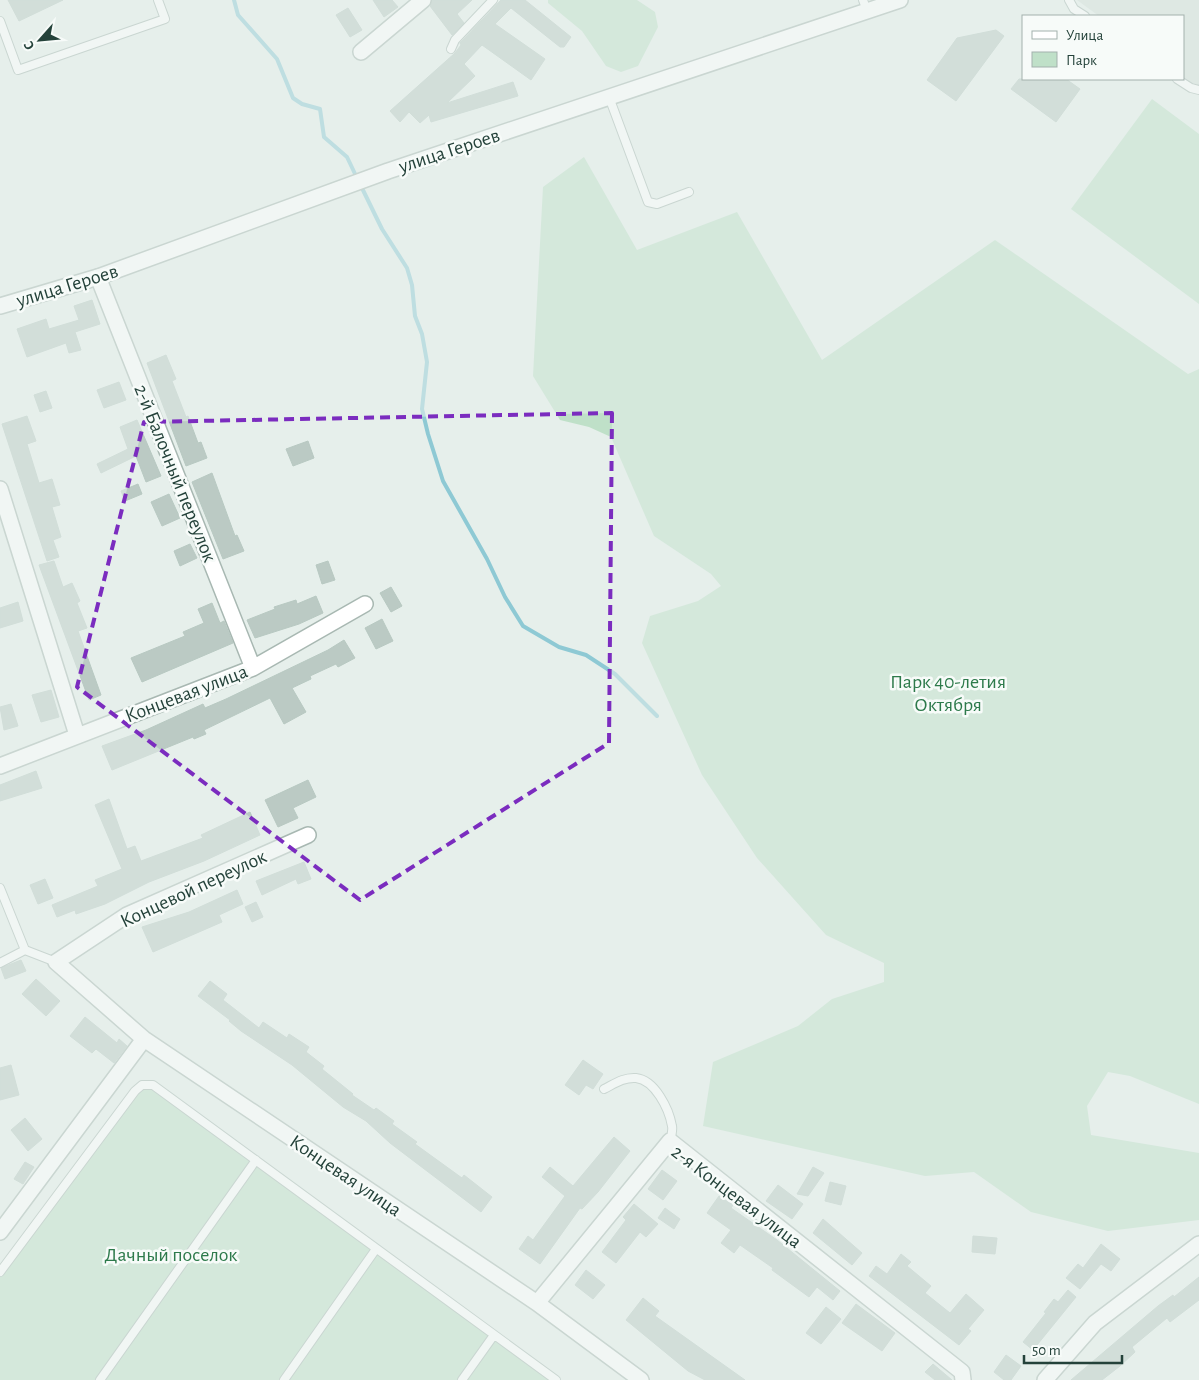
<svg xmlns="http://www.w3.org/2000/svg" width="1199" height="1380" font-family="'Alegreya Sans',sans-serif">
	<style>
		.built { fill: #d4dfda }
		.green { fill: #bfe0c8 }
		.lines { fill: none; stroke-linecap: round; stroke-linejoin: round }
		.stream { stroke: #8ec9d4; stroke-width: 4 }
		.building { fill: #bbcac4; stroke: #b8c9c2 }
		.service-casing { stroke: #a8b8b2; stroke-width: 10 }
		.minor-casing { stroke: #a8b8b2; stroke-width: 18 }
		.tertiary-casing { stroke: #a8b8b2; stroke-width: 18 }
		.service { stroke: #fff; stroke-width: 8 }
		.minor { stroke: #fff; stroke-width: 15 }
		.tertiary { stroke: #fff; stroke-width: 15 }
		.marked { fill: none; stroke: #7b2cbf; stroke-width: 4; stroke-dasharray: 10 6; stroke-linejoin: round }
		.labels { text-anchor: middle; stroke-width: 5; stroke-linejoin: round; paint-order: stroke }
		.street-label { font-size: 20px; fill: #24423a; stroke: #f7fbf9 }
		.park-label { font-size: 20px; fill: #2d7a4b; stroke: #f7fbf9 }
	</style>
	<rect width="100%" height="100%" fill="#e6efeb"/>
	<path class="built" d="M 1077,0 L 1199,0 L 1199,92 L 1183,79 L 1183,16 L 1099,16 Z"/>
	<path class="green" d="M 548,0 L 637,0 L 655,12 L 658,27 L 638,66 L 621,72 L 606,66 L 582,31 L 548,3 Z
		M 1152,99 L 1199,134 L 1199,304 L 1071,209 Z
		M 584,157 L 637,250 L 737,212 L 822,360 L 995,240 L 1188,374 L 1199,369 L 1199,1104 L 1130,1076 L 1108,1072 L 1087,1106 L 1091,1135 L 1199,1153 L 1199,1220 L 1108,1231 L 1031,1212 L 974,1172 L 925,1176 L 703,1126 L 713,1062 L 798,1026 L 832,999 L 884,982 L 884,963 L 826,935 L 757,858 L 702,775 L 642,643 L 650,616 L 698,601 L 721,586 L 711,574 L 654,536 L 611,437 L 589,427 L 560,420 L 533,376 L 543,187 Z
		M 153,1085 L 556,1380 L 0,1380 L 0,1272 L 135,1091 Z"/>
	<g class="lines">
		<path class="stream" d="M 234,0 L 238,15 L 277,59 L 293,98 L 302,104 L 320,109 L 324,137 L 347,157 L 357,178
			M 360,184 L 382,229 L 407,268 L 412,285 L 415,316 L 422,334 L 427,362 L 422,409 L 428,434 L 443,481 L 487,559 L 505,597 L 523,626 L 559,647 L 586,655 L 615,674 L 657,716"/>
	</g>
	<path class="building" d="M 8,0 L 63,0 L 19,21 Z
		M 373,0 L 392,0 L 398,7 L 384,17 Z
		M 432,0 L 472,0 L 457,14 L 464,23 L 452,35 L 430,6 Z
		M 501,0 L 525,0 L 571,37 L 564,47 L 560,47 L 511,8 L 495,24 L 545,59 L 531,80 L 482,45 L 464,64 L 475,76 L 447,103 L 513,82 L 518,96 L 431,122 L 429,115 L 420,123 L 409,112 L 400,122 L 390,111 L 455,53 L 461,45 L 460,43 Z
		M 348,8 L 362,30 L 350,37 L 336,15 Z
		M 996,30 L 1004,36 L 956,101 L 927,80 L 957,38 Z
		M 1019,79 L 1066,79 L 1080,89 L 1056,122 L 1011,89 Z
		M 92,300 L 100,324 L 75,332 L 81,350 L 69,353 L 66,343 L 27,357 L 17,329 L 46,319 L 49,329 L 79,320 L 74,306 Z
		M 166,355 L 176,379 L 172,381 L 186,417 L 188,416 L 198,443 L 201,442 L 207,458 L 186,466 L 147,363 Z
		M 119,382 L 126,400 L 104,408 L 97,390 Z
		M 46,391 L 52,408 L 40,412 L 34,395 Z
		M 27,416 L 36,441 L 27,444 L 39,483 L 52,479 L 60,505 L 52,507 L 61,537 L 53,540 L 59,557 L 47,561 L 2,424 Z
		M 137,420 L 161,476 L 146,482 L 136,456 L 101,473 L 97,464 L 128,449 L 120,427 Z
		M 308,441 L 314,458 L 293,466 L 286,449 Z
		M 212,473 L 235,536 L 237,535 L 244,551 L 223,559 L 192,482 Z
		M 138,484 L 142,494 L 125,501 L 121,491 Z
		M 169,494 L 180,518 L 162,526 L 151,502 Z
		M 190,544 L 197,558 L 180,566 L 174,551 Z
		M 54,561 L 63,587 L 72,583 L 80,601 L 77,603 L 87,628 L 78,631 L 101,695 L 89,700 L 39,565 Z
		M 328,561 L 335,580 L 322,584 L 316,565 Z
		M 391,587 L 402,606 L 391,612 L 380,593 Z
		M 316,596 L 323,613 L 299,624 L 255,638 L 247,620 L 275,609 L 274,607 L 296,600 L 297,604 Z
		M 18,602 L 23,621 L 0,628 L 0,608 Z
		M 212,603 L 220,623 L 224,621 L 233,643 L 142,682 L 131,658 L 185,636 L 183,632 L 204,623 L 198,609 Z
		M 382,619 L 393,641 L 376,649 L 365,628 Z
		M 344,640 L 355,658 L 338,667 L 336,664 L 310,676 L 311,679 L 292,688 L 306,712 L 284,724 L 270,698 L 204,730 L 206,734 L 194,739 L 193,737 L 112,770 L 102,746 L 146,730 L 203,704 L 205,708 L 226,699 L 328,650 Z
		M 51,690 L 59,717 L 41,722 L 32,695 Z
		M 11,704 L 18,726 L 4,730 L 0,707 Z
		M 36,771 L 42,788 L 0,801 L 0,785 Z
		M 308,780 L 316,797 L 293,808 L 298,818 L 278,827 L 265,800 Z
		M 109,799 L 127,849 L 135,846 L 141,861 L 203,838 L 201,835 L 250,812 L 260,835 L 204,861 L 149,882 L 105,904 L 76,914 L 75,910 L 57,917 L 52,905 L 98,886 L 95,880 L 122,869 L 95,805 Z
		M 304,862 L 311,879 L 298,884 L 296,879 L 262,895 L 256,881 Z
		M 45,879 L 53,898 L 38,904 L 30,885 Z
		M 237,890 L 243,904 L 219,915 L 222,922 L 153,952 L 142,927 L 189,912 Z
		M 256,902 L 263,917 L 252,922 L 245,907 Z
		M 21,960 L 26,971 L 5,979 L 1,968 Z
		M 36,979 L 60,1001 L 46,1016 L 22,994 Z
		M 210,981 L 227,994 L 223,1000 L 259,1028 L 263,1022 L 287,1038 L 289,1034 L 309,1047 L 306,1052 L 324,1066 L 322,1069 L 353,1094 L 352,1095 L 374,1110 L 376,1108 L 394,1121 L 392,1124 L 417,1142 L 415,1144 L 462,1178 L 464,1175 L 492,1197 L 481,1212 L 390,1143 L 366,1121 L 343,1107 L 292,1065 L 241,1031 L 229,1021 L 230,1020 L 198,996 Z
		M 85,1017 L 117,1043 L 119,1039 L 127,1046 L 114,1063 L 96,1049 L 92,1053 L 70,1036 Z
		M 583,1060 L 603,1074 L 593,1089 L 586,1085 L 579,1095 L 565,1085 Z
		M 11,1065 L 19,1095 L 0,1100 L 0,1068 Z
		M 25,1118 L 42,1139 L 28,1151 L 11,1130 Z
		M 614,1137 L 630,1151 L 598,1192 L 582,1209 L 580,1208 L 540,1264 L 519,1249 L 528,1236 L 533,1240 L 565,1196 L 542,1177 L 550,1167 L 573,1186 Z
		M 25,1162 L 34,1167 L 23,1184 L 14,1179 Z
		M 813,1167 L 824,1173 L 808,1196 L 797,1194 Z
		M 662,1170 L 677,1181 L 663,1200 L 648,1189 Z
		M 830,1182 L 846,1186 L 841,1205 L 825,1201 Z
		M 778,1185 L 803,1204 L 792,1219 L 766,1201 Z
		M 719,1196 L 733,1205 L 731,1208 L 777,1240 L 840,1291 L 833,1300 L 817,1287 L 809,1297 L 772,1270 L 773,1268 L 740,1245 L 734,1253 L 721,1243 L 731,1230 L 707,1213 Z
		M 634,1204 L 658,1224 L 646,1237 L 640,1232 L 616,1263 L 602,1252 L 626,1220 L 623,1217 Z
		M 665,1208 L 680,1219 L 674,1229 L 658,1218 Z
		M 823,1219 L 862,1253 L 852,1265 L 813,1233 Z
		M 973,1236 L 997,1238 L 995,1254 L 972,1252 Z
		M 1101,1244 L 1120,1259 L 1111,1271 L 1101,1264 L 1080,1289 L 1066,1278 L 1078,1264 L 1083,1268 Z
		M 901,1254 L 911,1262 L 907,1266 L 931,1286 L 925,1293 L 950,1313 L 966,1294 L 984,1310 L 968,1329 L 971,1331 L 959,1345 L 869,1276 L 876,1266 L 887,1274 Z
		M 586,1270 L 605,1285 L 593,1299 L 575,1285 Z
		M 1199,1277 L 1199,1300 L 1170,1322 L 1167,1318 L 1132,1347 L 1135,1352 L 1120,1366 L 1102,1380 L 1071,1380 L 1158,1306 L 1173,1295 L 1174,1297 Z
		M 1068,1290 L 1076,1297 L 1033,1350 L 1023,1342 L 1046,1313 L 1044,1312 L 1054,1299 L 1058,1302 Z
		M 643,1298 L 659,1311 L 655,1316 L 745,1380 L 705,1380 L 688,1371 L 626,1320 Z
		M 856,1304 L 895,1333 L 882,1351 L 842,1323 Z
		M 826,1307 L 841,1319 L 821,1344 L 806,1333 Z
		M 1006,1355 L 1021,1366 L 1011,1380 L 1004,1380 L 994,1372 Z
		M 933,1364 L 952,1380 L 935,1380 L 925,1372 Z"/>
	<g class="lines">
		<g class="service-casing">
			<path id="service" d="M 863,0 L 867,11
				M 1069,0 L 1074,9 L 1085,16
				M 0,21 L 18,70 L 165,19 L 158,0
				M 451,49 L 455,40 L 493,0
				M 1177,79 L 1191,88 L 1199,90
				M 609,97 L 648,202 L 657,204 L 689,192
				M 0,888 L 25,950 L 56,962
				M 0,963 L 25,950
				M 604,1089 C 614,1084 624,1077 636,1078 C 655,1080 669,1109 672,1126 C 673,1130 671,1137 670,1141
				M 0,1272 L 135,1091 L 142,1085 L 153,1085 L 556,1380
				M 100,1380 L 256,1160
				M 284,1380 L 376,1249
				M 462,1380 L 494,1335"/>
		</g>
		<g class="minor-casing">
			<path id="minor" d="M 361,52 L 423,0
				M 98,277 L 253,668
				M 0,489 L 77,735
				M 0,766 L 253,668 L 365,604
				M 308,835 L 127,915 L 56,962 L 144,1039 L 537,1303 L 641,1380
				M 0,1232 L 144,1039
				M 537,1303 L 670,1141 L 962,1372 L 963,1380
				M 1045,1380 L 1095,1323 L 1199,1244"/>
		</g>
		<g class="tertiary-casing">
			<path id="tertiary" d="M 0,306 L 98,277 L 388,171 L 900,0"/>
		</g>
		<use href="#service" class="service"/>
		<use href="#minor" class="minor"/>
		<use href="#tertiary" class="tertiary"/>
	</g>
	<path d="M0 0H1199V1380H0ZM 612,413 L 609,743 L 360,900 L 77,687 L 144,422 Z" fill="#e6efeb" fill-opacity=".55" fill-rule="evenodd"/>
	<path class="marked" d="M 612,413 L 609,743 L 360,900 L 77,687 L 144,422 Z"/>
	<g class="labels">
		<g class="street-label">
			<text transform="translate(449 150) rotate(-18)" y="7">улица Героев</text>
			<text transform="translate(67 285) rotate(-17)" y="7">улица Героев</text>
			<text transform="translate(176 473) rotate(68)" y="7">2-й Балочный переулок</text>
			<text transform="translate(186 693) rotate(-21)" y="7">Концевая улица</text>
			<text transform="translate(193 888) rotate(-25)" y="7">Концевой переулок</text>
			<text transform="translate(346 1175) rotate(34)" y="7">Концевая улица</text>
			<text transform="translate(737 1196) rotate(37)" y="7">2-я Концевая улица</text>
		</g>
		<g class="park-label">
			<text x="948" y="688">Парк 40-летия<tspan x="948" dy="23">Октября</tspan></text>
			<text x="171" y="1261">Дачный поселок</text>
		</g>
	</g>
	<rect x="1022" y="15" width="162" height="65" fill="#f7fbf9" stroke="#a3b1ad"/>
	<rect x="1032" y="31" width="25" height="8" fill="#ffffff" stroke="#a3b1ad"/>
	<text x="1066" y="40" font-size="15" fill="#24423a">Улица</text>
	<rect x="1032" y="52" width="25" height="15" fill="#bfe0c8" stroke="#a3b1ad"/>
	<text x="1066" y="65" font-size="15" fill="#24423a">Парк</text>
	<g transform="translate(40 40) rotate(243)" stroke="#f7fbf9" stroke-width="4" paint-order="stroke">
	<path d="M0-4L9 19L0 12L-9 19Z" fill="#24423a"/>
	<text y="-8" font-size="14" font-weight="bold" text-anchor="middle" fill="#24423a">С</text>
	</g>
	<path d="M1024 1355v8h98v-8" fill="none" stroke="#24423a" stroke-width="2.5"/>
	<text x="1032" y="1355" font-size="15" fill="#24423a" stroke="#f7fbf9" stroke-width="4" paint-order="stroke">50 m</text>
</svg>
